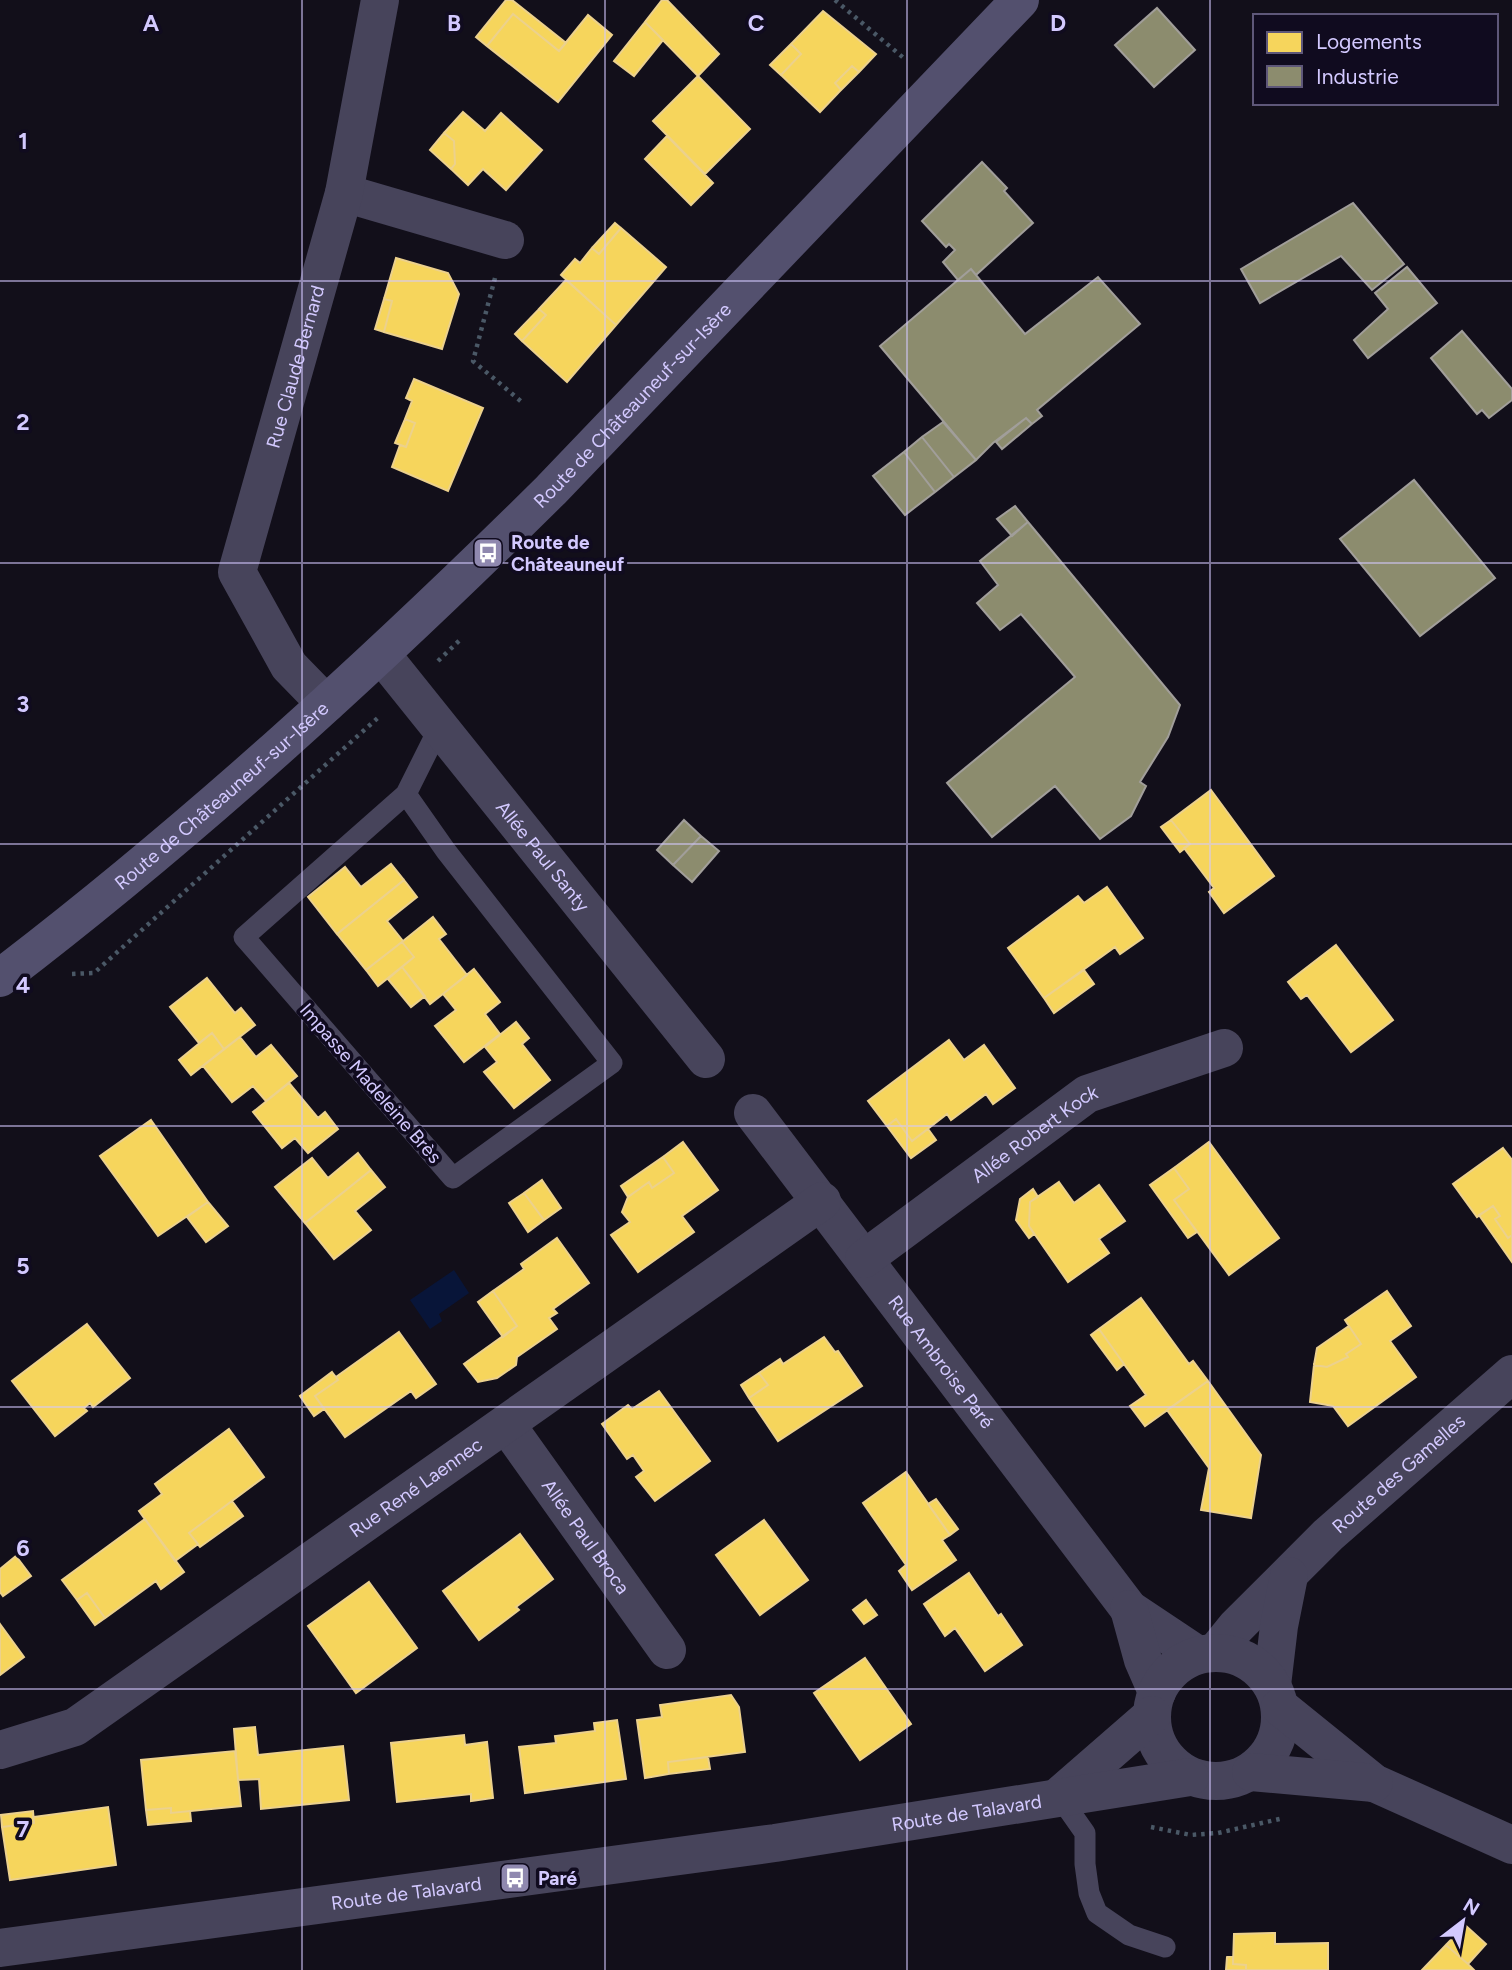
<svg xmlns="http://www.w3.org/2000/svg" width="1512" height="1970" font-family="Figtree,sans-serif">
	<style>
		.water { fill: #081539 }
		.homes { fill: #f6d55c; stroke: #ecd18d; stroke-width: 2 }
		.industry { fill: #8c8c6e; stroke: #a19e9a; stroke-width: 2 }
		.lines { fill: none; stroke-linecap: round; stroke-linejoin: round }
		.path { stroke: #4a5866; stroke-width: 4.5; stroke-dasharray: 3.5 5; stroke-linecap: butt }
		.service { stroke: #47445b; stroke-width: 21 }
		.minor { stroke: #47445b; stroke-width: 38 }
		.tertiary { stroke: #47445b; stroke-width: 38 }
		.secondary { stroke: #53506e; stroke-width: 38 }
		.grid { fill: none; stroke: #d3c9ff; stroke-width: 2; stroke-opacity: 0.55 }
		.labels { text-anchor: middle; stroke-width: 7; stroke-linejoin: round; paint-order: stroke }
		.street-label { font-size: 19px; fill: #d3c9ff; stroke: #100b1f }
		.poi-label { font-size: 19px; font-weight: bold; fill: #d3c9ff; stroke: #100b1f; text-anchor: start }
		.grid-label { font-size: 23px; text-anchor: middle; font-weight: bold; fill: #d3c9ff; stroke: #100b1f; stroke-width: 7; stroke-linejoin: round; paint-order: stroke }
	</style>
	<rect width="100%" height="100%" fill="#120f1a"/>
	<path class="water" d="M 454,1270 L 469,1293 L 439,1314 L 442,1321 L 430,1329 L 410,1300 Z"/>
	<path class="homes" d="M 506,0 L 512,0 L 566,43 L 559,51 L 513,14 L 487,46 L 476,37 Z
		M 662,0 L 667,0 L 719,54 L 698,76 L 645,22 Z
		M 823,11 L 876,54 L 859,72 L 852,66 L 835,83 L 841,90 L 820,112 L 781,75 L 801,54 L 791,44 Z
		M 513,14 L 559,51 L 588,15 L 612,35 L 558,102 L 487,46 Z
		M 645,22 L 663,40 L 634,76 L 614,61 Z
		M 791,44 L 801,54 L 781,75 L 770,65 Z
		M 852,66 L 859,72 L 841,90 L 835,83 Z
		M 698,76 L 750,129 L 705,174 L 653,121 Z
		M 463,112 L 485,131 L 501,113 L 542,150 L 506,190 L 483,169 L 468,185 L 451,169 L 455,164 L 454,141 L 444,133 Z
		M 444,133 L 454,141 L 455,164 L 451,169 L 430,150 Z
		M 667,136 L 713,183 L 691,205 L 645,159 Z
		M 615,223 L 621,228 L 599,254 L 592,248 Z
		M 621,228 L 666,267 L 616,325 L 561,275 L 575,259 L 580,263 L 592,248 L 599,254 Z
		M 396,258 L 448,273 L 459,294 L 442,349 L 384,332 L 392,301 L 384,299 Z
		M 566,280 L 616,325 L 567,382 L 522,341 L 546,315 L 539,309 Z
		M 384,299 L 392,301 L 384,332 L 375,329 Z
		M 539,309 L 546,315 L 522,341 L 515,334 Z
		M 414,379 L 483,408 L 448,491 L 392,467 L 400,445 L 406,447 L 415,423 L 405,419 L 412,401 L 406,398 Z
		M 405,419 L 415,423 L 406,447 L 395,443 Z
		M 1211,790 L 1274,876 L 1224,913 L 1209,892 L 1214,888 L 1184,848 L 1190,844 L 1171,820 Z
		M 1171,820 L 1190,844 L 1180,852 L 1161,827 Z
		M 391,864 L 404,880 L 337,934 L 308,897 L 345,867 L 361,887 Z
		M 404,880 L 417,897 L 387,921 L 403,941 L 366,970 L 337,934 Z
		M 1107,887 L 1143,938 L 1120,954 L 1115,947 L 1044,998 L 1008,948 L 1078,896 L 1084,903 Z
		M 433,917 L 446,934 L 439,939 L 467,975 L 430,1004 L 402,967 L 414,957 L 402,942 Z
		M 402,942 L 414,957 L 378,986 L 366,970 Z
		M 1336,945 L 1393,1020 L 1351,1052 L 1307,995 L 1301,999 L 1288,982 Z
		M 402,967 L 425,996 L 411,1007 L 388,979 Z
		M 474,969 L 500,1002 L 485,1014 L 500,1034 L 464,1062 L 435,1026 L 456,1010 L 443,994 Z
		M 1084,970 L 1094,984 L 1054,1013 L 1044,998 Z
		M 207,978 L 235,1013 L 241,1008 L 255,1025 L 224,1049 L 212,1033 L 199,1043 L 170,1007 Z
		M 516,1022 L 529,1038 L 522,1044 L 550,1080 L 514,1108 L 484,1072 L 497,1062 L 485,1047 Z
		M 212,1033 L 224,1049 L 191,1075 L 179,1060 Z
		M 240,1037 L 256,1057 L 271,1045 L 297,1076 L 266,1101 L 253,1086 L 232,1102 L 203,1066 Z
		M 949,1040 L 964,1060 L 984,1045 L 1015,1088 L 993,1104 L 986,1094 L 951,1120 L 947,1114 L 912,1141 L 896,1119 L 887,1126 L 868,1101 Z
		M 289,1083 L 318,1118 L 325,1112 L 338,1129 L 308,1153 L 295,1138 L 282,1148 L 253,1112 Z
		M 896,1119 L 912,1141 L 928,1129 L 936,1140 L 911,1158 L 887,1126 Z
		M 151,1120 L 208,1202 L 158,1236 L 100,1156 Z
		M 683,1142 L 718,1190 L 682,1216 L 694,1232 L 638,1272 L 611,1235 L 630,1222 L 622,1212 L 628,1197 L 649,1182 L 652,1188 L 674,1173 L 663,1157 Z
		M 1209,1142 L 1279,1238 L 1229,1275 L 1174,1200 L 1189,1189 L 1174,1168 Z
		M 1503,1148 L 1512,1160 L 1512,1235 L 1508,1238 L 1495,1219 L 1500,1216 L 1493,1206 L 1477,1217 L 1453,1184 Z
		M 358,1153 L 371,1170 L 305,1223 L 275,1187 L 312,1158 L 328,1178 Z
		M 663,1157 L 674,1173 L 652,1188 L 649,1182 L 628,1197 L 621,1186 Z
		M 1174,1168 L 1189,1189 L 1174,1200 L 1197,1232 L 1188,1238 L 1150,1185 Z
		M 371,1170 L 385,1187 L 355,1211 L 371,1230 L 334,1259 L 305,1223 Z
		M 542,1180 L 561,1208 L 544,1220 L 524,1193 Z
		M 1059,1182 L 1074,1203 L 1099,1185 L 1125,1221 L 1099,1239 L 1109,1253 L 1068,1282 L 1029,1226 L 1030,1202 Z
		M 1033,1189 L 1038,1197 L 1030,1202 L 1029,1226 L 1034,1234 L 1029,1238 L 1016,1220 L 1020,1199 Z
		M 524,1193 L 544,1220 L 528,1232 L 509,1203 Z
		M 208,1202 L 228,1226 L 206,1242 L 187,1217 Z
		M 1493,1206 L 1500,1216 L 1495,1219 L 1508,1238 L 1512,1235 L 1512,1262 L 1479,1215 Z
		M 557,1238 L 589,1283 L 553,1309 L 557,1313 L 549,1318 L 557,1329 L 517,1357 L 516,1365 L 497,1378 L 478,1382 L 464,1364 L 517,1326 L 493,1291 L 524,1269 L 521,1264 Z
		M 493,1291 L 517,1326 L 503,1337 L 478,1302 Z
		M 1387,1291 L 1411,1326 L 1390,1341 L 1416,1377 L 1348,1426 L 1333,1406 L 1310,1402 L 1314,1365 L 1327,1367 L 1348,1357 L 1346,1354 L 1361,1344 L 1345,1320 Z
		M 1141,1298 L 1189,1364 L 1193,1361 L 1208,1381 L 1145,1426 L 1130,1406 L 1146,1395 L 1099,1329 Z
		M 87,1324 L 130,1378 L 93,1407 L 90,1403 L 84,1408 L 87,1411 L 55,1436 L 12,1381 Z
		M 1349,1326 L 1361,1344 L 1346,1354 L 1348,1357 L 1327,1367 L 1314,1365 L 1317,1348 Z
		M 1099,1329 L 1124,1364 L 1117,1370 L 1091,1335 Z
		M 399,1332 L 436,1384 L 416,1398 L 411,1391 L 345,1437 L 315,1396 L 338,1380 L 336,1377 Z
		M 824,1337 L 835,1352 L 838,1351 L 862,1386 L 778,1441 L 749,1398 L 768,1385 L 759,1373 L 780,1359 L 783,1364 Z
		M 332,1372 L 338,1380 L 315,1396 L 324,1409 L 314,1416 L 300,1396 Z
		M 759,1373 L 768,1385 L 749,1398 L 741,1385 Z
		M 1208,1381 L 1261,1455 L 1251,1518 L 1201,1510 L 1209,1468 L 1167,1410 Z
		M 659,1391 L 710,1461 L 655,1501 L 636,1477 L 644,1471 L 633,1455 L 627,1459 L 602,1424 L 628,1405 L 632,1409 Z
		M 229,1429 L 264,1477 L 189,1533 L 198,1544 L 175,1561 L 139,1511 L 162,1494 L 155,1484 Z
		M 906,1472 L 950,1535 L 942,1540 L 956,1560 L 912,1590 L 899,1571 L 906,1565 L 863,1503 Z
		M 936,1499 L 958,1529 L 950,1535 L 928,1504 Z
		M 232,1501 L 243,1516 L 200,1547 L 189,1533 Z
		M 145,1519 L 184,1572 L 161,1589 L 156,1581 L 105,1618 L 87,1593 L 77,1600 L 62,1580 Z
		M 764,1520 L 808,1580 L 760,1615 L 716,1555 Z
		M 520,1534 L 553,1579 L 516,1607 L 519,1610 L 479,1640 L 443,1591 Z
		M 16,1556 L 31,1576 L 3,1596 L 0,1592 L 0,1569 Z
		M 969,1573 L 998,1616 L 1001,1614 L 1022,1645 L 985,1671 L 955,1628 L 945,1636 L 924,1604 Z
		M 369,1582 L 417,1648 L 356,1693 L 308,1626 Z
		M 87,1593 L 105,1618 L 95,1625 L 77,1600 Z
		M 866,1600 L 877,1615 L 864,1624 L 853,1610 Z
		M 0,1624 L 24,1657 L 0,1675 Z
		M 865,1658 L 911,1724 L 860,1760 L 814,1693 Z
		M 731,1695 L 739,1707 L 745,1752 L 668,1762 L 669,1774 L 645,1778 L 637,1720 L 662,1717 L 660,1705 Z
		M 617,1720 L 626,1779 L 525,1793 L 519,1747 L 556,1743 L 555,1736 L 595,1731 L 594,1723 Z
		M 255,1727 L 258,1755 L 343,1746 L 349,1800 L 261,1809 L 259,1779 L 238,1780 L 234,1729 Z
		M 464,1735 L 465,1745 L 487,1742 L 493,1798 L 471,1801 L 471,1794 L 397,1802 L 391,1743 Z
		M 235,1751 L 241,1806 L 171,1813 L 171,1808 L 146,1810 L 141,1760 Z
		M 708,1757 L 710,1769 L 669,1774 L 668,1762 Z
		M 108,1807 L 116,1865 L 10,1880 L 2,1827 L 34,1823 L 33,1817 Z
		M 171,1808 L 171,1813 L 190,1811 L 191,1821 L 148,1825 L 146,1810 Z
		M 33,1811 L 34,1823 L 2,1827 L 1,1815 Z
		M 1465,1925 L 1486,1944 L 1468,1964 L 1446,1945 Z
		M 1275,1933 L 1275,1944 L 1328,1943 L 1328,1970 L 1246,1970 L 1246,1965 L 1233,1964 L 1234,1934 Z
		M 1446,1945 L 1468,1964 L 1474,1970 L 1422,1970 Z
		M 1233,1956 L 1233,1964 L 1246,1965 L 1246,1970 L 1226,1970 L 1227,1957 Z"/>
	<path class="industry" d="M 1157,8 L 1195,50 L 1154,87 L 1115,45 Z
		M 982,162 L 1007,188 L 1004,191 L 1033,223 L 976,275 L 971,269 L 958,280 L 943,262 L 955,250 L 949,244 L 946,247 L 922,221 Z
		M 1353,203 L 1404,264 L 1372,290 L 1341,256 L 1260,303 L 1241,269 Z
		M 1407,267 L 1437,303 L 1368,358 L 1354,340 L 1388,309 L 1375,293 Z
		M 971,269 L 1025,334 L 1098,277 L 1140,324 L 1037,410 L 1042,416 L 1032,424 L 1026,418 L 993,443 L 976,460 L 880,346 Z
		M 1462,331 L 1512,389 L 1512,400 L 1489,418 L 1482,410 L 1477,414 L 1431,358 Z
		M 1026,418 L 1032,424 L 1002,449 L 996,442 Z
		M 943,422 L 976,460 L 954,477 L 922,437 Z
		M 922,437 L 954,477 L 935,492 L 904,452 Z
		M 904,452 L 935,492 L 905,515 L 873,476 Z
		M 1414,480 L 1495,578 L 1420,636 L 1340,539 Z
		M 1015,506 L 1028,522 L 1012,536 L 997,519 Z
		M 1028,522 L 1180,705 L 1168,737 L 1140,782 L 1146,786 L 1131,816 L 1100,839 L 1055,786 L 992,837 L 947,783 L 1075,677 L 1021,614 L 1000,630 L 977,603 L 998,585 L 980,561 Z
		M 684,820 L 701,836 L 673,865 L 657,850 Z
		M 701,836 L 719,851 L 692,882 L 673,865 Z"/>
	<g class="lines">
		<path class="path" d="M 835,0 L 906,60
			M 495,278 L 473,361 L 523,403
			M 438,661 L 462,638
			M 72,974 L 94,973 L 381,715
			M 1151,1827 L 1191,1835 L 1218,1833 L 1284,1818"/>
		<path class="service" d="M 406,794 L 446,851 L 612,1063 L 453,1178 L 244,937 L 406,794 L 440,726
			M 1059,1796 L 1085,1833 L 1085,1864 L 1089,1893 L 1097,1913 L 1129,1935 L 1165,1947"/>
		<g class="minor">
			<path d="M 344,193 L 505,240"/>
			<path id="s1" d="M 381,654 L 706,1059"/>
			<path id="s2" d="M 326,704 L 289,666 L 237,572 L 344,193 L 380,0"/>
			<path id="s3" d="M 753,1113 L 1129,1609 L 1198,1655"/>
			<path id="s4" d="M 864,1259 L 1087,1094 L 1224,1048"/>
			<path id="s5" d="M 506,1424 L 667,1650"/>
			<path d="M 1129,1609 L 1143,1660 L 1157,1692"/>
			<path id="s6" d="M 1215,1653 L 1236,1627 L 1328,1535 L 1512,1374"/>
			<path d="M 1272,1685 L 1279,1626 L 1289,1576"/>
			<path id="s7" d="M 0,1750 L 75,1727 L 822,1201"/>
		</g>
		<g class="tertiary">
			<circle cx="1216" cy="1717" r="64"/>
			<path d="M 1280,1707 L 1374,1783 L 1512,1845"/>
			<path d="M 1251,1772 L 1374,1783"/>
			<path d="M 1059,1796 L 1152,1715"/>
			<path id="s8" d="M 0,1948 L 775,1843 L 1190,1777"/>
		</g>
		<path class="secondary" id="s9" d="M 0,978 C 195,829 377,662 551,490 L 1020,0"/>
	</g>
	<path class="grid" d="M 302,0 L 302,1970M 605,0 L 605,1970M 907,0 L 907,1970M 1210,0 L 1210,1970M 0,281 L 1512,281M 0,563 L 1512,563M 0,844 L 1512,844M 0,1126 L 1512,1126M 0,1407 L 1512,1407M 0,1689 L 1512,1689"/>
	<defs>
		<g id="bus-square" transform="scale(1.575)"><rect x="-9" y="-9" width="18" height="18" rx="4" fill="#8f88af" stroke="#100b1f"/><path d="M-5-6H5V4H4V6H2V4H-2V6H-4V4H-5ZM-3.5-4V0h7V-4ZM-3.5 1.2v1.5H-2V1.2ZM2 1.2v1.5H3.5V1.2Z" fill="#fff"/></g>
	</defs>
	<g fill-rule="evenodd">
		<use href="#bus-square" x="488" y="553"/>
		<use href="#bus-square" x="515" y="1878"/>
	</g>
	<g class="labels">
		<g class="street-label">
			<text dy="7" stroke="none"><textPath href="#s2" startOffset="374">Rue Claude Bernard</textPath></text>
			<text dy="7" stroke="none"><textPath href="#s9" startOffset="854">Route de Châteauneuf-sur-Isère</textPath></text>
			<text dy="7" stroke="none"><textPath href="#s9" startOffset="287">Route de Châteauneuf-sur-Isère</textPath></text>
			<text dy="7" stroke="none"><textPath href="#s1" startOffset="259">Allée Paul Santy</textPath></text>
			<text transform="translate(371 1083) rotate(49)" y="7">Impasse Madeleine Brès</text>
			<text dy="7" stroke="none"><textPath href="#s4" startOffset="212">Allée Robert Kock</textPath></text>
			<text dy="7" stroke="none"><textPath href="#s3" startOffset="312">Rue Ambroise Paré</textPath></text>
			<text dy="7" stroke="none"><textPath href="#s6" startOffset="257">Route des Gamelles</textPath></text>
			<text dy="7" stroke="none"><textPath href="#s7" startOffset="495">Rue René Laennec</textPath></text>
			<text dy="7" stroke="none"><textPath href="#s5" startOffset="138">Allée Paul Broca</textPath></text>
			<text dy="7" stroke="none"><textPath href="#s8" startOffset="976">Route de Talavard</textPath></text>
			<text dy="7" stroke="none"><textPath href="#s8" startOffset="410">Route de Talavard</textPath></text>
		</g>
		<g class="poi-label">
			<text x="511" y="549">Route de<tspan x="511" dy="22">Châteauneuf</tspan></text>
			<text x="538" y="1885">Paré</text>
		</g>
	</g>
	<g class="grid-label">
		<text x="151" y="31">A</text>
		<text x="454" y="31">B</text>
		<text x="756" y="31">C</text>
		<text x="1058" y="31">D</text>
		<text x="23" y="149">1</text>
		<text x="23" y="430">2</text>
		<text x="23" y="712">3</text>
		<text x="23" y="993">4</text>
		<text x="23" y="1274">5</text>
		<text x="23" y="1556">6</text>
		<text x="23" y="1837">7</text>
	</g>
	<rect x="1253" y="14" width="245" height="91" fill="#100b1f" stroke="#5e5779" stroke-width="2"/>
	<rect x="1267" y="32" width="35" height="21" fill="#f6d55c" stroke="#5e5779" stroke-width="2"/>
	<text x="1316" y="49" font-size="21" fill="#d3c9ff">Logements</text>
	<rect x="1267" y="66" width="35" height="21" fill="#8c8c6e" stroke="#5e5779" stroke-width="2"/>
	<text x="1316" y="84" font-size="21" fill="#d3c9ff">Industrie</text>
	<g transform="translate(1463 1921) rotate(31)" stroke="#100b1f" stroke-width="5" paint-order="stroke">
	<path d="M0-5L12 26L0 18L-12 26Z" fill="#d3c9ff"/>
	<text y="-10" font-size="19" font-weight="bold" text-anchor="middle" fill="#d3c9ff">N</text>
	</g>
</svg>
